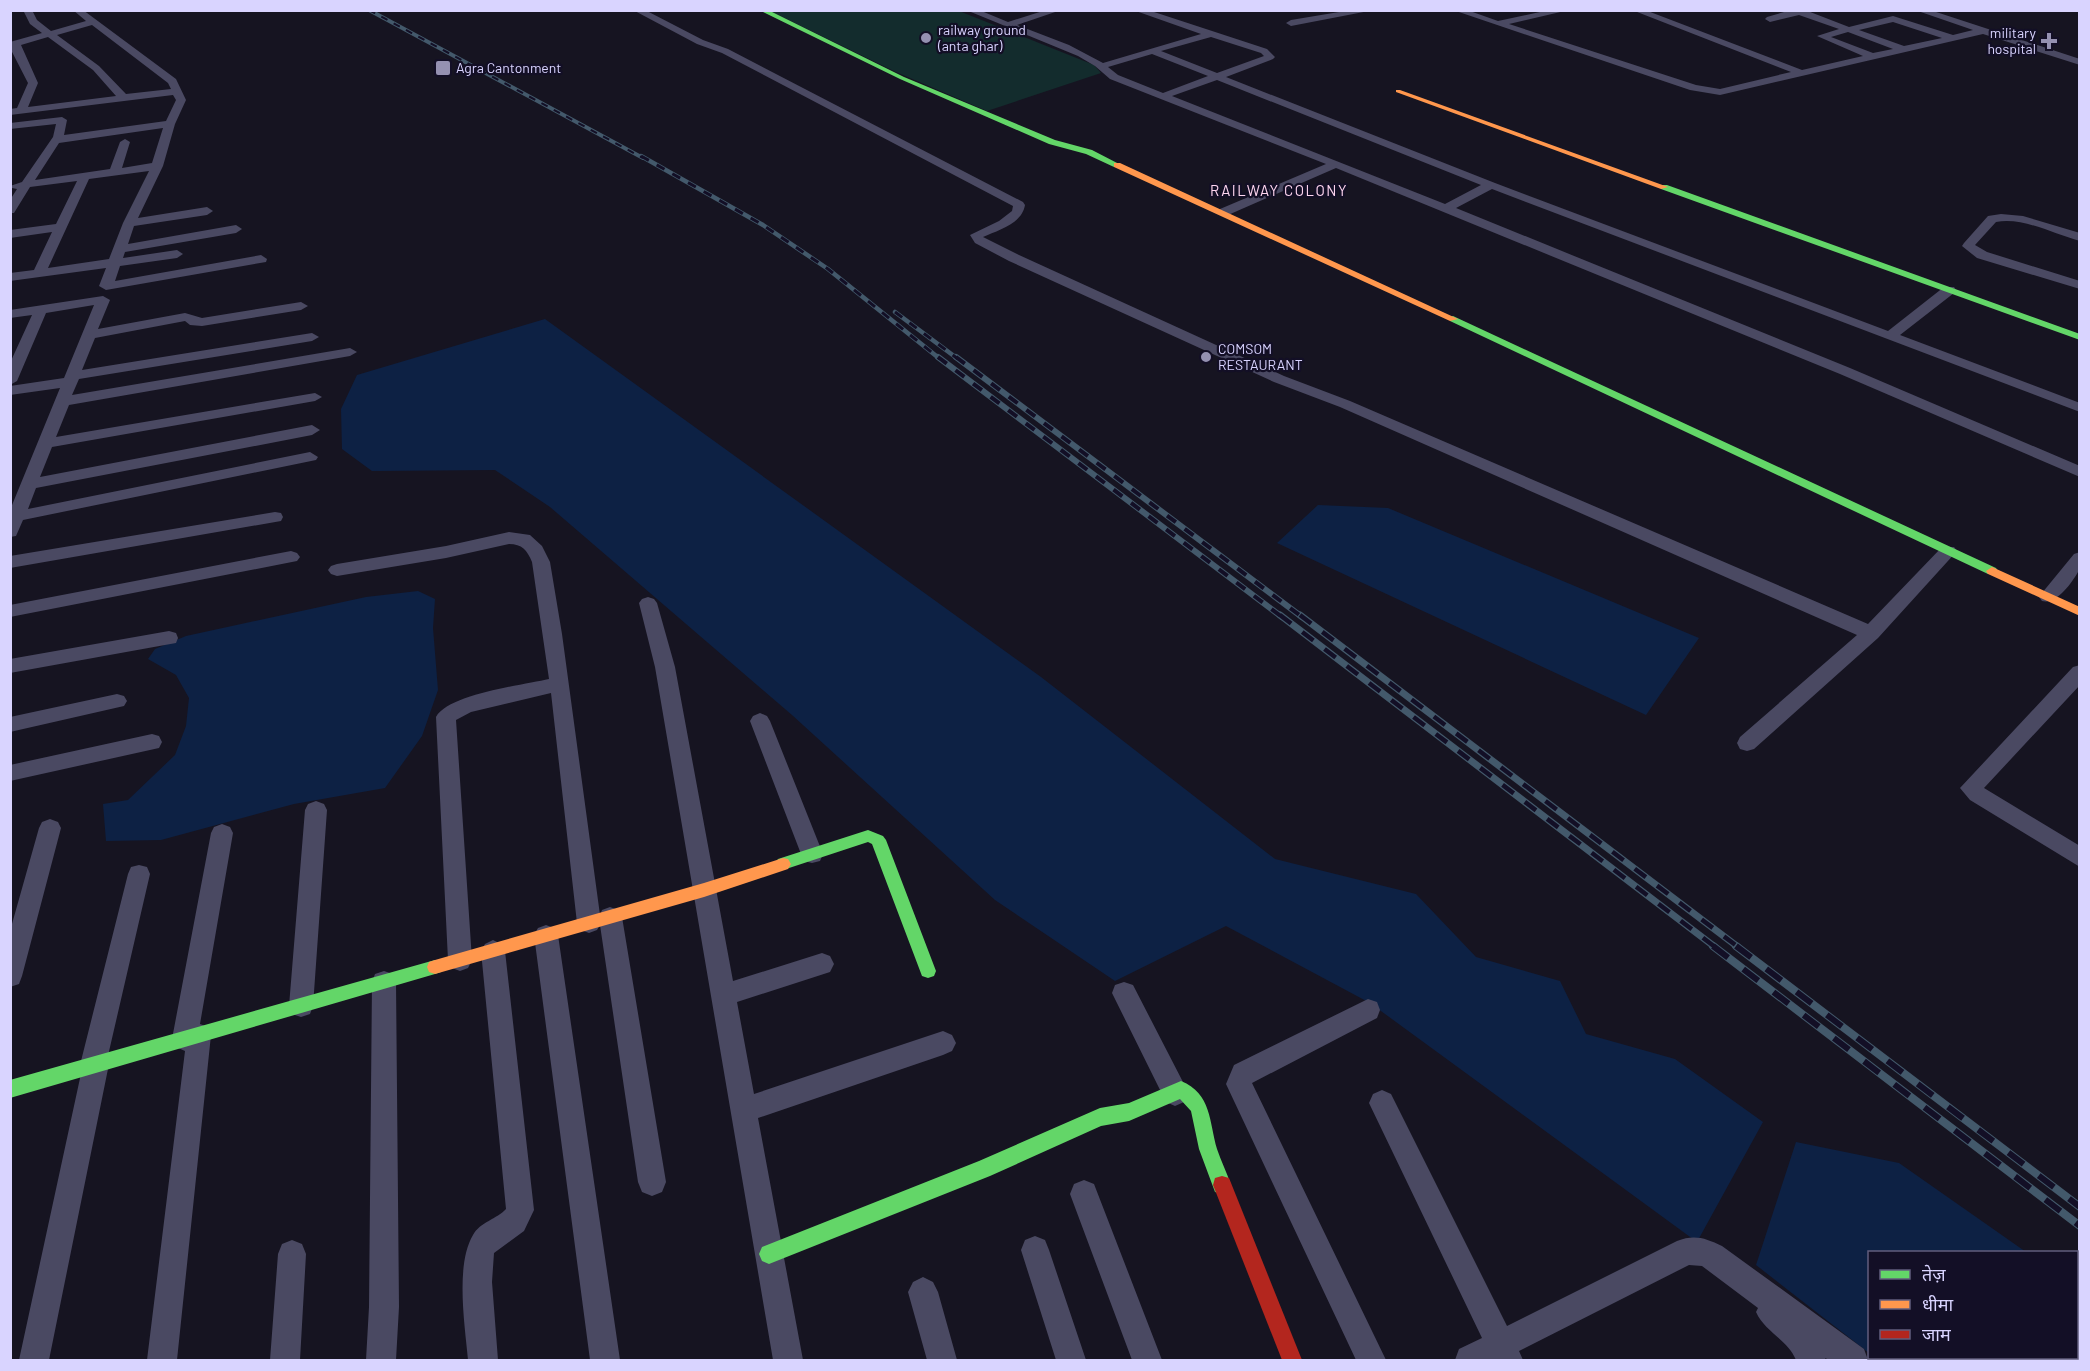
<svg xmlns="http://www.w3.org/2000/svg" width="2090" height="1371" font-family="Barlow,'Noto Sans Devanagari',sans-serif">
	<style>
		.green { fill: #132c2d }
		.water { fill: #0d2144 }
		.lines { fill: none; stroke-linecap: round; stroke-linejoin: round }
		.street { fill: #4a4962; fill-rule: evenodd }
		.fast { fill: #63d668; fill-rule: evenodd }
		.slow { fill: #ff974d; fill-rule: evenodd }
		.jam { fill: #b3261e; fill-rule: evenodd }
		.rail-far4-casing { stroke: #43596b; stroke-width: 4 }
		.rail-far3-casing { stroke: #43596b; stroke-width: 4.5 }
		.rail-far2-casing { stroke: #43596b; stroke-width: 6 }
		.rail-far1-casing { stroke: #43596b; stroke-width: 7 }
		.rail-casing { stroke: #43596b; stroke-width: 8 }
		.rail-far4 { stroke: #130f26; stroke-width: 2; stroke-dasharray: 7; stroke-linecap: butt }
		.rail-far3 { stroke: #130f26; stroke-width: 3; stroke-dasharray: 9; stroke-linecap: butt }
		.rail-far2 { stroke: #130f26; stroke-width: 4; stroke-dasharray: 11; stroke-linecap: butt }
		.rail-far1 { stroke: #130f26; stroke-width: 4.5; stroke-dasharray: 14; stroke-linecap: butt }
		.rail { stroke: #130f26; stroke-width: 6; stroke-dasharray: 19; stroke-linecap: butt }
		.poi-dot { fill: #9591b1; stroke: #130f26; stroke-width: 2 }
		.labels { text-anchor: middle; stroke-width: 4.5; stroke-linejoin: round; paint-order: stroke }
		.far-poi-label { font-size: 14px; fill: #d9d4ff; stroke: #130f26; text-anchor: start }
		.far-neighbourhood-label { font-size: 15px; letter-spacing: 1.5px; fill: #ffd6f0; stroke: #130f26 }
	</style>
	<rect width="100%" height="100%" fill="#161421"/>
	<path class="green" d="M 770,11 L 959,11 L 1094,65 L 1101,73 L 987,111 L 896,72 Z"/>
	<path class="water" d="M 545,319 L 1041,677 L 1275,859 L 1416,894 L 1476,957 L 1560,981 L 1586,1034 L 1675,1059 L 1763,1122 L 1697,1242 L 1370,1003 L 1226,926 L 1115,981 L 995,900 L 792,715 L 550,507 L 495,470 L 372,471 L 342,449 L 341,409 L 357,375 Z
		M 1318,505 L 1388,508 L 1699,638 L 1646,715 L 1277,543 Z
		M 418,591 L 435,599 L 433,628 L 438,690 L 422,736 L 385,788 L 294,804 L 161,840 L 106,841 L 103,804 L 128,800 L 175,755 L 186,726 L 189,698 L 176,675 L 148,659 L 155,649 L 186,636 L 366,597 Z
		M 1796,1142 L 1899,1163 L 2026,1252 L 1870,1252 L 1869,1353 L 1756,1265 Z
		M 2077,1288 L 2080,1290 L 2079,1360 L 1879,1360 L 1875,1358 L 2076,1358 Z"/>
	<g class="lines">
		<path class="street" d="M 23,10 L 32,10 L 37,20 L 51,31 L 86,21 L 73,10 L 83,10 L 176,79 L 186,100 L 175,124 L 163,166 L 138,218 L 207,207 L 213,211 L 207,215 L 134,226 L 128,244 L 236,225 L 242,229 L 236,233 L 125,252 L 123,258 L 177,250 L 183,254 L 177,258 L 120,266 L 115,281 L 261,255 L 267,259 L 266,262 L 106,290 L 99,286 L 106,268 L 10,281 L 10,273 L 34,270 L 52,232 L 10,238 L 10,230 L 56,224 L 77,181 L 30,187 L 14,213 L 10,213 L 10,200 L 17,189 L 12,188 L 10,186 L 22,182 L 53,137 L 56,124 L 10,129 L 10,123 L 62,117 L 67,120 L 64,135 L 166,121 L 176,100 L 173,95 L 10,115 L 10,109 L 17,108 L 28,83 L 10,48 L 10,42 L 42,33 L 30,24 ZM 92,25 L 168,83 L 171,89 L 126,94 L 99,66 L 57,35 ZM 48,37 L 93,70 L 116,96 L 28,107 L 38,83 L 21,45 ZM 163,128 L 152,163 L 122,168 L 130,142 L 125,139 L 120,142 L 110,169 L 35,180 L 59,143 ZM 149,171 L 123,223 L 109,259 L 48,268 L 89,179 Z
			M 633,10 L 645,10 L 703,40 L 728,49 L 1023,202 L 1025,205 C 1022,224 998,230 983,237 L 1019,255 L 1284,376 L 1350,401 L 1868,624 L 1942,547 L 1954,547 L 1957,551 L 1878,638 L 1754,749 L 1747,751 L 1740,749 L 1737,743 L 1740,737 L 1857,635 L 1340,407 L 1274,382 L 1009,261 L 975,243 L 970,235 L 999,221 L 1012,211 L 1013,206 L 722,53 L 697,44 Z
			M 966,10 L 979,10 L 1008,22 L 1046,10 L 1061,10 L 1017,25 L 1069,45 L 1103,63 L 1201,34 L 1133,10 L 1148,10 L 1267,49 L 1275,57 L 1273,59 L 1226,77 L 1495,183 L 1888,331 L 1944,287 L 1954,287 L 1956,290 L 1954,293 L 1900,335 L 2080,403 L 2080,412 L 1492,189 L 1456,208 L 1850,368 L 2080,466 L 2080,477 L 1840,374 L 1336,168 L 1228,215 L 1220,215 L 1220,209 L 1326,164 L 1110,79 L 1095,66 L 1078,56 ZM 1211,37 L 1261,53 L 1264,56 L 1217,73 L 1161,51 ZM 1152,54 L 1208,76 L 1163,93 L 1118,75 L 1108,67 ZM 1217,80 L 1481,185 L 1445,204 L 1172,96 Z
			M 1351,10 L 1374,10 L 1291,26 L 1286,23 L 1291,20 Z
			M 1453,10 L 1467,10 L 1498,21 L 1549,10 L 1569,10 L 1509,24 L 1696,85 L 1720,89 L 1791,72 L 1632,10 L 1645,10 L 1802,70 L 1863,56 L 1817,36 L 1839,29 L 1799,15 L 1770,22 L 1765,19 L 1767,17 L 1791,10 L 1805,10 L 1849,27 L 1893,16 L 1953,35 L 1973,30 L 1915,10 L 1930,10 L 2080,59 L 2080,65 L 1983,34 L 1720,95 L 1690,90 ZM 1893,22 L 1942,38 L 1904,46 L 1859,30 ZM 1848,32 L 1893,49 L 1873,53 L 1831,37 Z
			M 2001,214 L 2023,216 L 2080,233 L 2080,241 C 2053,234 2024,217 1996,222 L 1975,245 L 1987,252 L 2080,281 L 2080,289 L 1977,258 L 1962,246 L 1964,243 L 1988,216 Z
			M 103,296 L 110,300 L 98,329 L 185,313 L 202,318 L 301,302 L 308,306 L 301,310 L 202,326 L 190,325 L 185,321 L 95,338 L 82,370 L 312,333 L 319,337 L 312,341 L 79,379 L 72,395 L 350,348 L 357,352 L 350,356 L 69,405 L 56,437 L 315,393 L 322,397 L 315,401 L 52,447 L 40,477 L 312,425 L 320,430 L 312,435 L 36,488 L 28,509 L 310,452 L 318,457 L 316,460 L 23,520 L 16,536 L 10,537 L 10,510 L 60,388 L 10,395 L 10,386 L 64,378 L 94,305 L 46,313 L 17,381 L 10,385 L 10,363 L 32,315 L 10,318 L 10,310 Z
			M 275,512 L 281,513 L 283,517 L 281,521 L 10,568 L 10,556 Z
			M 509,532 L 530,535 L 542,546 L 550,562 L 562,634 L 600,915 L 602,910 L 610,907 L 618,910 L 622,917 L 666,1182 L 662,1192 L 652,1196 L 642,1192 L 638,1182 L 600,925 L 597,930 L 589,933 L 581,930 L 577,923 L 551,693 L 471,712 L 456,720 L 472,960 L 468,968 L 460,971 L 452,968 L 448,960 L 436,717 C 449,694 523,685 549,679 L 532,562 C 527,550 522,544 509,544 L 446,558 L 337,576 L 331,574 L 328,570 L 331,566 L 337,564 L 446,546 Z
			M 291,551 L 297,553 L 300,557 L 297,561 L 10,617 L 10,605 Z
			M 2080,552 C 2080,559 2081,567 2078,572 C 2071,584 2056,605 2042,601 L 2039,597 L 2042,593 L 2074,554 Z
			M 648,597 L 654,599 L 657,603 L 675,667 L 733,981 L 822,953 L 830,956 L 834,964 L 830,972 L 737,1002 L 754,1094 L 943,1031 L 952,1035 L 956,1043 L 952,1051 L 943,1055 L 758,1118 L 803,1360 L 773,1360 L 655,667 L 639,603 L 642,599 Z
			M 169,631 L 176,633 L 178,638 L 176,643 L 10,673 L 10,659 Z
			M 2080,665 L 2080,685 L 1984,788 L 2080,846 L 2080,867 L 1970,800 L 1960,788 L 2073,667 Z
			M 117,694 L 124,696 L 127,701 L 124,706 L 10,732 L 10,717 Z
			M 760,713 L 767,716 L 770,721 L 823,854 L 820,861 L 812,863 L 804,861 L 801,854 L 750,721 L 753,716 Z
			M 152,734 L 159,736 L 162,742 L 159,748 L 10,781 L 10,765 Z
			M 316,801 L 324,804 L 327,810 L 313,1006 L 310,1014 L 301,1017 L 292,1014 L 289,1006 L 305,810 L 308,804 Z
			M 50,819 L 58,822 L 61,828 L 22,976 L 19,984 L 10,987 L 10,931 L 39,828 L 42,822 Z
			M 222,824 L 230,827 L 233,833 L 200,1024 L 208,1027 L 211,1035 L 177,1360 L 147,1360 L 185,1051 L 176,1047 L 172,1039 L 211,833 L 214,827 Z
			M 139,865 L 147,867 L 150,874 L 107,1060 L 109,1064 L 49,1360 L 19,1360 L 82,1069 L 80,1065 L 128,874 L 131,867 Z
			M 546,925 L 554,928 L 558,935 L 620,1360 L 590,1360 L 534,935 L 538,928 Z
			M 493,940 L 501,944 L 505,951 L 534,1210 L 524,1231 L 494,1253 L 492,1282 L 498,1360 L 468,1360 C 465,1326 455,1265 473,1235 C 480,1222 497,1219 506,1209 L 481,951 L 485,944 Z
			M 384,971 L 393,974 L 396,982 L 399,1307 L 396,1360 L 366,1360 L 369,1307 L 372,982 L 375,974 Z
			M 1124,982 L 1133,985 L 1184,1084 L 1188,1093 L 1184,1102 L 1175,1106 L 1166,1102 L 1112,993 L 1115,985 Z
			M 1368,999 L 1377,1002 L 1380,1010 L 1377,1018 L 1252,1083 L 1386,1360 L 1356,1360 L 1226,1084 L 1234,1065 Z
			M 1382,1090 L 1391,1094 L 1507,1326 L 1677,1241 C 1694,1234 1706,1238 1722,1246 L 1864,1349 L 1868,1360 L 1829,1360 L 1825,1358 L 1826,1360 L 1796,1360 C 1788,1340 1765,1332 1756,1312 L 1758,1308 L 1702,1266 L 1689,1265 L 1519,1351 L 1523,1360 L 1455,1360 L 1459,1349 L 1482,1338 L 1369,1103 L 1373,1094 Z
			M 1084,1180 L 1094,1184 L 1162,1360 L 1132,1360 L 1070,1194 L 1074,1184 Z
			M 1035,1236 L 1045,1240 L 1049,1250 L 1086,1360 L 1056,1360 L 1021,1250 L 1025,1240 Z
			M 292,1240 L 302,1244 L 306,1254 L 300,1360 L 270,1360 L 278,1254 L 282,1244 Z
			M 923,1277 L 933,1282 L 938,1292 L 957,1360 L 927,1360 L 908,1292 L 913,1282 Z"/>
		<path class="fast" d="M 759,10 L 768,10 L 904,77 L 1055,140 L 1092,150 L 1121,165 L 1114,167 L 1086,154 L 1049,144 L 900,79 Z
			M 1661,185 L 1667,185 L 2080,334 L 2080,340 L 1661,189 Z
			M 1453,316 L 1996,568 L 1998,571 L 1996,574 L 1988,574 L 1450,321 L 1450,317 Z
			M 868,830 L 883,836 L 886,840 L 936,971 L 934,976 L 928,978 L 922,976 L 872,844 L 868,842 L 783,870 L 778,869 L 775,864 L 778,859 Z
			M 435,960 L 441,962 L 443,967 L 441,972 L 435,974 L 10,1098 L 10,1080 Z
			M 1181,1081 C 1212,1094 1209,1122 1217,1149 C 1221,1161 1227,1173 1231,1185 L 1229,1192 L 1222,1194 L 1215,1192 L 1199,1149 L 1191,1111 L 1180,1099 L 1129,1121 L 1101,1126 L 990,1176 L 769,1264 L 762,1261 L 759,1254 L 762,1247 L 979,1161 L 1100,1108 L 1129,1103 Z"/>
		<path class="slow" d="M 1396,90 L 1400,90 L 1668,187 L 1661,189 L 1396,92 Z
			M 1114,163 L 1120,163 L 1458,319 L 1450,321 L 1114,167 Z
			M 1992,567 L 2080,607 L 2080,616 L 1988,574 L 1986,571 Z
			M 783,858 L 788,859 L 791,864 L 788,869 L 704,897 L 435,974 L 429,972 L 427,967 L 429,962 L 435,960 L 704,883 Z"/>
		<path class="jam" d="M 1222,1176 L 1229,1178 L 1302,1360 L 1282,1360 L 1213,1185 L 1215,1178 Z"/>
		<g class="rail-far4-casing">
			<path id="rail-far4" d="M 369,10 L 643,158"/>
		</g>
		<g class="rail-far3-casing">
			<path id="rail-far3" d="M 641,156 L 763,225 L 828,269 L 940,359
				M 895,312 L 958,359"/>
		</g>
		<g class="rail-far2-casing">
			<path id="rail-far2" d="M 938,357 L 1282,617
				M 956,357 L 1302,617"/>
		</g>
		<g class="rail-far1-casing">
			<path id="rail-far1" d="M 1280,615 L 1715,947
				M 1300,615 L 1738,947"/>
		</g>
		<g class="rail-casing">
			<path id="rail" d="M 1713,946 L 2080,1226
				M 1736,946 L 2080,1207"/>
		</g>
		<use href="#rail-far4" class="rail-far4"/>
		<use href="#rail-far3" class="rail-far3"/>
		<use href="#rail-far2" class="rail-far2"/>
		<use href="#rail-far1" class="rail-far1"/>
		<use href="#rail" class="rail"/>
	</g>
	<g class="poi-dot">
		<circle cx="926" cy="38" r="6"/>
		<path d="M2046 32h6v6h6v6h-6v6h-6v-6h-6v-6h6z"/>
		<rect x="435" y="60" width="16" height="16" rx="3"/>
		<circle cx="1206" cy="357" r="6"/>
	</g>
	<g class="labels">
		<g class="far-poi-label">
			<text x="938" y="35">railway ground<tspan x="938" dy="16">(anta ghar)</tspan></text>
			<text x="2036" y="38" text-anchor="end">military<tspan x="2036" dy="16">hospital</tspan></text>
			<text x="456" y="73">Agra Cantonment</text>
			<text x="1218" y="354">COMSOM<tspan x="1218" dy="16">RESTAURANT</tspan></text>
		</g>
		<g class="far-neighbourhood-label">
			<text x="1279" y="196">RAILWAY COLONY</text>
		</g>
	</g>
	<rect width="2090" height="1371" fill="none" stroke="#d9d4ff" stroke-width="24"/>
	<rect x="1868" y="1251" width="210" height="108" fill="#130f26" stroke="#625e7d" stroke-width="1.5"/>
	<rect x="1880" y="1270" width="30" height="9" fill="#63d668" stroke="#625e7d" stroke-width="1.5"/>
	<text x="1922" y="1281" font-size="18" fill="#d9d4ff">तेज़</text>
	<rect x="1880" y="1300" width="30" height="9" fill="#ff974d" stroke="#625e7d" stroke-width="1.5"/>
	<text x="1922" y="1311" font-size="18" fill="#d9d4ff">धीमा</text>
	<rect x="1880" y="1330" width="30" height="9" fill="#b3261e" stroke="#625e7d" stroke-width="1.5"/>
	<text x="1922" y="1341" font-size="18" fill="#d9d4ff">जाम</text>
</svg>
